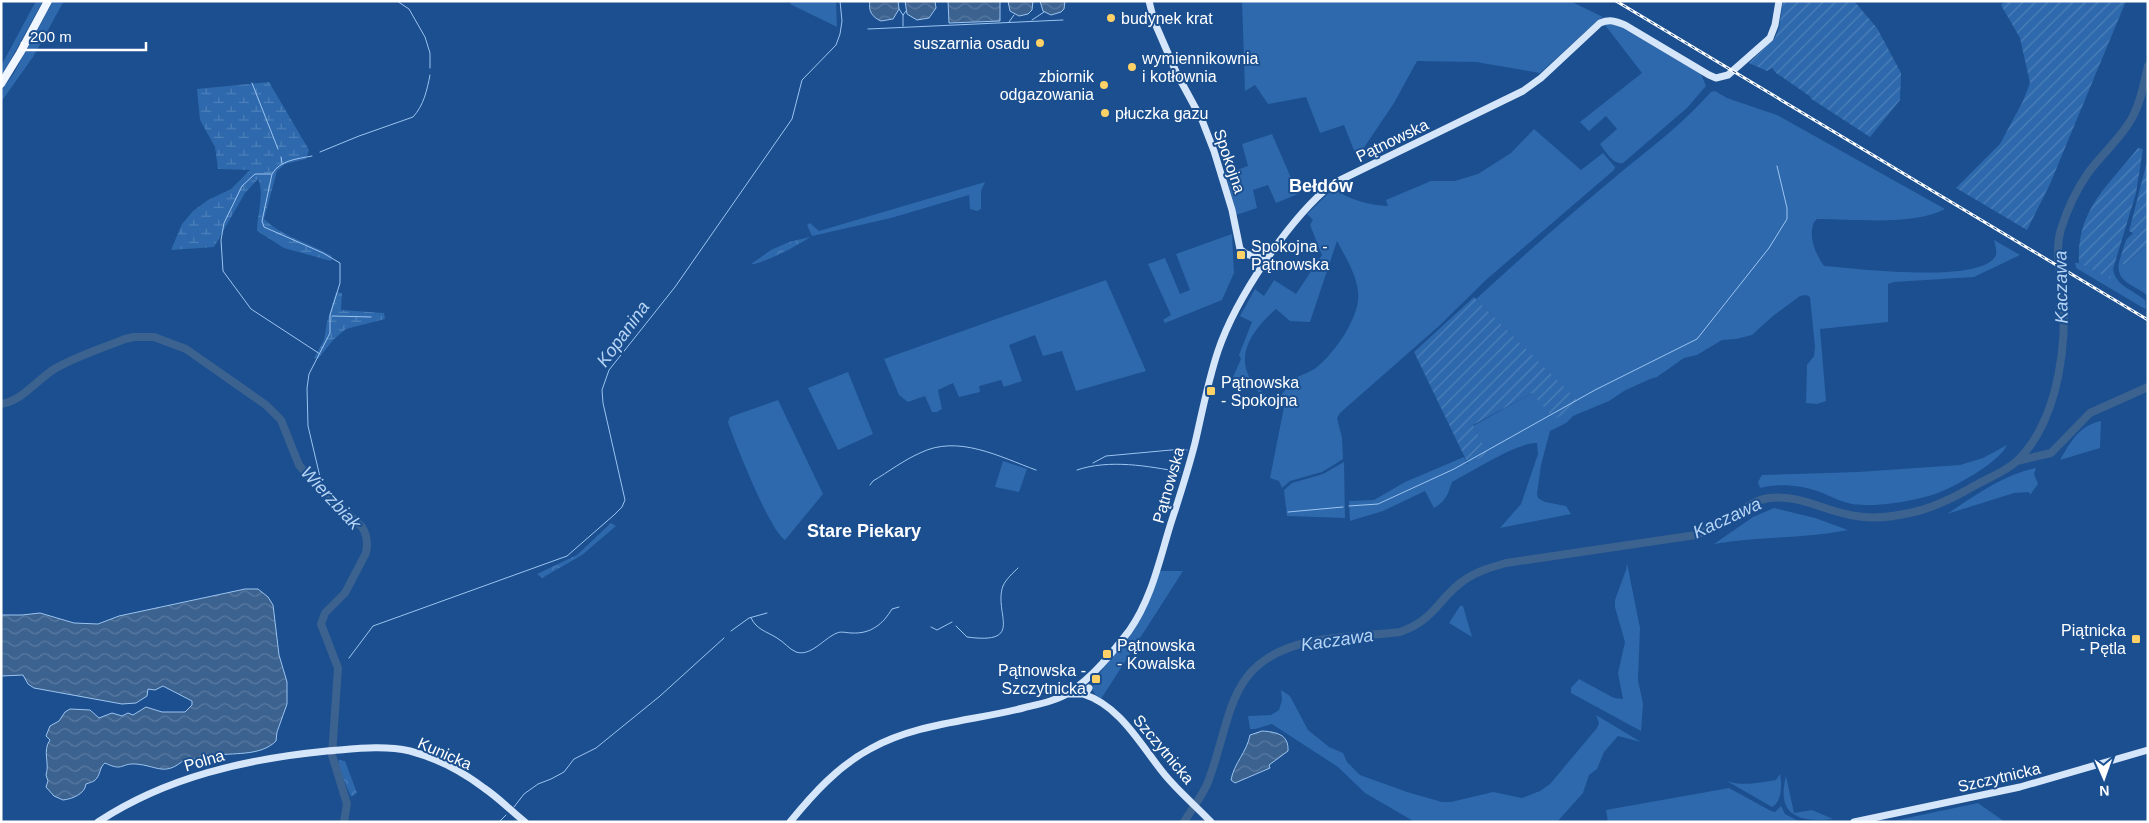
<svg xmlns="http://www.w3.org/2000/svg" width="2149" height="823" font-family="Helvetica,sans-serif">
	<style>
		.grass { fill: #2e69ad; fill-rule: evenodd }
		.forest { fill: url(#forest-crowns) }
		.wetland { fill: url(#wetland-marsh) }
		.garden { fill: url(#garden-furrows) }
		.water { fill: url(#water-waves); stroke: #9cc4f0 }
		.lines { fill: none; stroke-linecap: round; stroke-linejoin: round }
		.stream { stroke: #9cc4f0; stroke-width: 1 }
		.river { stroke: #3c6290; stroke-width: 8 }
		.secondary { stroke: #d6e6fa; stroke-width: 7 }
		.primary { stroke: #f0f6ff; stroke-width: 8 }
		.rail-casing { stroke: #fff; stroke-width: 3 }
		.rail { stroke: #1b4f8f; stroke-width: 1; stroke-dasharray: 4; stroke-linecap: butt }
		.poi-dot { fill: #ffd166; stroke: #1b4f8f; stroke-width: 2 }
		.labels { text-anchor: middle; stroke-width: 4; stroke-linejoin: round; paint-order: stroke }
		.poi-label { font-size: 16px; fill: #fff; stroke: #1b4f8f; text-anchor: start }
		.street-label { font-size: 16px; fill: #fff; stroke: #1b4f8f }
		.neighbourhood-label { font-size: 18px; font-weight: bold; fill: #fff; stroke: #1b4f8f }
		.water-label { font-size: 18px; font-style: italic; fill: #b5d3f5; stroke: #1b4f8f }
	</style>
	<defs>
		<pattern id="forest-crowns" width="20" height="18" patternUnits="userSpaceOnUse" patternTransform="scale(1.25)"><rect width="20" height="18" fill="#2e69ad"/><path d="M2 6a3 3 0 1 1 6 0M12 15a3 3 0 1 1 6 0" fill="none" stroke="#4d80b9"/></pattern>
		<pattern id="wetland-marsh" width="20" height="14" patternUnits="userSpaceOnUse" patternTransform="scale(1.25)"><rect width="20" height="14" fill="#2e69ad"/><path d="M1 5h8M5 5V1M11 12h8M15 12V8" fill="none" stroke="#4d80b9"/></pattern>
		<pattern id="garden-furrows" width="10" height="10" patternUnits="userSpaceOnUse" patternTransform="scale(1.25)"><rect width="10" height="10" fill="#2e69ad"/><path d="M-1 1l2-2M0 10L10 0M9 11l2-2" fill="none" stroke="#4d80b9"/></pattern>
		<pattern id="water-waves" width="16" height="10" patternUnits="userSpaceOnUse" patternTransform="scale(1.25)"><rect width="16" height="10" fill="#3c6290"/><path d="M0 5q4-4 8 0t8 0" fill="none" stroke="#597aa1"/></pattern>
	</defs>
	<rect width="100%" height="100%" fill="#1b4f8f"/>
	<path class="grass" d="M 36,1 L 43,1 L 1,77 L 1,66 Z
		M 53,1 L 64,1 L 33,57 L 1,102 L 1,91 L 14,73 Z
		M 792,1 L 836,1 L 837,27 L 790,4 Z
		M 1242,1 L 1570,1 L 1603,17 L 1597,21 L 1540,73 L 1476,62 L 1417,61 L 1394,103 L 1357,158 L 1344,125 L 1320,133 L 1306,97 L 1268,104 L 1255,85 L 1245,91 Z
		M 1608,24 L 1618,25 L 1701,74 L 1706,86 L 1687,108 L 1623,163 C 1613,165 1606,152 1600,144 L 1617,129 L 1606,116 L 1589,131 L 1580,122 L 1642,73 L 1605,25 Z
		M 1715,91 L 1727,98 L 1777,115 L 1945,209 C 1913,226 1854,219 1817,219 L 1814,222 C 1808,237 1815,253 1824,266 C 1853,268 1983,285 1996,255 C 1997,250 1995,244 1994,240 L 2020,255 L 1974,277 L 1894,282 L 1888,284 L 1888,322 L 1820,329 L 1826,401 L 1817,404 L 1806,403 L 1807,365 L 1814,356 L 1815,347 L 1810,297 L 1806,295 L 1800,296 L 1773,316 L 1752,335 L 1736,339 L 1722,340 L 1697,355 L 1684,358 L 1657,377 L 1650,379 L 1624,391 L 1609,401 L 1573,416 L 1566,423 L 1550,431 L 1541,465 L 1537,494 L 1538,498 L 1545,502 L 1566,506 L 1571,514 L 1500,528 L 1521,504 L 1538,454 L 1537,443 C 1518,442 1471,472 1452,482 C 1448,494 1446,501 1434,508 L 1425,491 L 1383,511 L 1350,521 L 1349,501 L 1374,500 L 1405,482 L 1464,457 L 1467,464 L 1487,454 L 1473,426 L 1532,393 L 1581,405 L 1476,299 C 1525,254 1575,210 1626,168 C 1656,144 1685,121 1711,92 Z
		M 1534,129 L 1581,170 L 1603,153 L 1615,167 L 1614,170 L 1487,279 L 1439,326 L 1340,413 L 1337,418 L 1342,438 L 1343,459 L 1322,472 L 1290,481 L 1282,488 L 1279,481 L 1270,478 L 1284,407 L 1260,401 L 1261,395 L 1250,380 L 1233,377 L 1241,359 L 1239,355 L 1252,322 L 1240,316 L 1255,289 L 1264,296 L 1274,280 L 1296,294 L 1322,255 L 1310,225 L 1313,220 L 1307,214 L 1333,189 C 1352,200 1367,205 1388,206 L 1386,200 L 1431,181 L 1455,181 L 1478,174 L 1511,153 ZM 1337,241 C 1345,256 1356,274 1358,291 C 1362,314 1335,353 1317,367 C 1311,372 1303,374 1296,378 C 1289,383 1285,391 1279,398 L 1271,399 C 1228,370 1244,337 1276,309 L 1290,321 L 1310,322 Z
		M 1272,134 L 1298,194 L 1276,203 L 1268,185 L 1253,190 L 1257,208 L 1236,215 L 1226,174 L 1248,166 L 1242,144 Z
		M 985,182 L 981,191 L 981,209 L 977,211 L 970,209 L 969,195 L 891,218 L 812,236 L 807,225 L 810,223 L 819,231 Z
		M 1232,234 L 1234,273 L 1222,300 L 1165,323 L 1163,320 L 1171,315 L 1148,264 L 1165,258 L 1180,294 L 1190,290 L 1176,254 Z
		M 2148,245 L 2148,296 C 2136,285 2115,283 2119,262 L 2124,265 Z
		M 2075,263 L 2079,263 L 2109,278 L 2113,268 C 2115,286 2132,289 2145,300 L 2146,307 L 2145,309 L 2076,268 Z
		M 1106,280 L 1146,371 L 1076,391 L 1062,351 L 1043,356 L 1035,335 L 1009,345 L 1022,381 L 1004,387 L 1001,380 L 979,386 L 980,392 L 959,397 L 953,383 L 938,390 L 942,409 L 937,412 L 932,412 L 925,396 L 908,402 L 899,395 L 884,359 Z
		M 848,372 L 873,434 L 838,450 L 808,388 Z
		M 778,400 L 823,494 L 785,540 C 770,531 735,443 728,422 L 730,417 Z
		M 2101,421 L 2100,448 L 2060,460 C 2071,441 2079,426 2101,421 Z
		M 2007,445 C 2000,462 1953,488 1935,494 C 1915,501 1873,508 1852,504 C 1841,502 1830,496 1820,492 C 1802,485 1778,483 1760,488 L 1758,482 L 1762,475 L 1858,472 L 1960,465 L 1983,458 Z
		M 1003,461 L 1027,469 L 1019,492 L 995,487 Z
		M 1344,462 L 1345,518 L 1287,516 L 1284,490 L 1292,483 L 1323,474 Z
		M 2036,468 L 2034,474 L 2038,484 L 2030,495 L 2029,492 L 2014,493 L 1947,514 C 1974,496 2004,474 2036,468 Z
		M 1774,508 L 1815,518 L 1848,530 C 1804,539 1758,536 1714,544 L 1753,517 Z
		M 1627,563 L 1640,628 L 1638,680 L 1643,704 L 1641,731 L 1571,693 L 1571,688 L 1579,679 L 1614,698 L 1623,699 L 1618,673 L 1625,642 L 1615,607 L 1615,600 L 1626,570 Z
		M 1159,571 L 1183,571 L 1101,699 C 1095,695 1090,690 1094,682 L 1096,682 L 1097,679 L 1096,678 L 1129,635 Z
		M 1460,606 L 1463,606 L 1472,637 L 1449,623 Z
		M 1281,690 L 1290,696 L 1308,730 L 1329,747 L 1343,753 L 1347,762 L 1360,775 L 1407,792 L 1442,802 L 1451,802 L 1493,792 L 1522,798 L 1540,791 L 1550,784 L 1597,728 L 1599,723 L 1596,715 L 1641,742 L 1618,736 L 1604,752 L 1597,769 L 1589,775 L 1583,793 L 1557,822 L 1415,822 L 1365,793 L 1338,767 L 1278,728 L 1272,724 L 1255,729 L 1250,729 L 1248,716 L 1271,715 L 1279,710 L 1282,700 Z
		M 1780,774 C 1782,785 1782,802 1772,807 L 1727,781 C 1743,787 1760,782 1776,780 Z
		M 1786,776 L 1794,813 L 1812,810 L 1833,819 C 1798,823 1776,815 1786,776 Z
		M 1729,788 L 1771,811 L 1775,812 L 1781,806 L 1785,814 L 1800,822 L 1608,822 L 1606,810 Z
		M 1978,803 L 2005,822 L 1888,822 Z"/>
	<path class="forest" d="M 810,237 C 801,244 761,265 751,264 L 771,250 L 789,242 Z
		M 611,523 L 616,526 L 582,555 L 542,578 L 537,574 L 577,555 Z
		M 339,760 L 345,761 L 357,793 L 351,797 L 338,766 Z"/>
	<path class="wetland" d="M 269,82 L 309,150 L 306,159 L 285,164 L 277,171 L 264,219 C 281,236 310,243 332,256 L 331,261 L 284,248 L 257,231 C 257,214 265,194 258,179 L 245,193 L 214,247 L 171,250 L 182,224 L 193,211 L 208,200 L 231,189 L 250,170 L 218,169 L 215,147 L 200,120 L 197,89 Z
		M 336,292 L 342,293 L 341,310 L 384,313 L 385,319 L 346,329 L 333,340 L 318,359 L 314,358 L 324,340 L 327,322 Z"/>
	<path class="garden" d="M 1783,1 L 1854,1 L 1877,28 L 1901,73 L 1900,100 L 1870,137 L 1810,98 L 1811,97 L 1776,73 L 1772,68 L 1767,71 L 1749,63 L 1775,38 L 1779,28 Z
		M 2005,1 L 2126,1 L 2050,184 L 2027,230 L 1956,188 L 2000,144 L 2023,101 L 2030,83 L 2020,38 L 2001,5 Z
		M 2138,148 L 2143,149 L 2136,193 L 2110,279 L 2079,263 C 2076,210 2108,186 2138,148 Z
		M 2148,158 L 2148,245 L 2124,265 L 2119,262 L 2126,240 L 2133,233 L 2129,231 Z
		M 1474,297 L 1582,405 L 1554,419 L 1532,393 L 1473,425 L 1488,454 L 1468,464 L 1414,352 Z"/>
	<path class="water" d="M 870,1 L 898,1 L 899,9 L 893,19 L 881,21 C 872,17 868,11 870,1 Z
		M 905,1 L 935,1 L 936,8 L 929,18 L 917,20 L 907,14 Z
		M 948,1 L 1000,1 L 1000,21 L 949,23 Z
		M 1008,1 L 1033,1 L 1032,10 L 1028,14 L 1019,16 L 1010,11 Z
		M 1040,1 L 1065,1 L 1064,9 L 1061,12 L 1051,15 L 1043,11 Z
		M 245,589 L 258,589 L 268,597 L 273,605 L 279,655 L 287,682 L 287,704 L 277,732 L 276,741 C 260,757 232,752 212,756 C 202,758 196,760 185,759 C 165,777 158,766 136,764 C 120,763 124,772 105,763 C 99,767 101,776 94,781 C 92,782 89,783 86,784 C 85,794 72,799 63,800 L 54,796 L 46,787 L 48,781 L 46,775 C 50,763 42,751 50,740 L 46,736 L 50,726 L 59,721 L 65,712 L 70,709 L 90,710 L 99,718 L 112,713 L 122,716 L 128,713 L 133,715 L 146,707 L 162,712 L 185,712 L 192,705 L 192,701 L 163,686 L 155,690 L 148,689 L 147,696 L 136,703 L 122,704 L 34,688 L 28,684 L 23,675 L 1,676 L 1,615 L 22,615 L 40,613 L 74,623 L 98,624 L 119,616 Z
		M 1262,731 C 1276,732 1289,734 1288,751 L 1269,765 L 1270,768 L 1235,783 L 1231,780 C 1234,763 1247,752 1250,735 Z"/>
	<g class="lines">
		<path class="stream" d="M 397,1 L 409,9 L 425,37 L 430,53 L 430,68
			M 899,9 L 903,15
			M 1032,20 L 1044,12
			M 1009,22 L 1014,15
			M 903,26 L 903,15 L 906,11
			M 868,29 L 1063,20
			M 252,83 L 278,149
			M 320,152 L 359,136 L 413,117 C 424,105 427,90 430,75
			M 312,156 C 297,159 280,160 272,174 L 262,221 L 264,227 L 323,253 L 340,263 L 340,283 L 330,315 L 330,333 L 309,374 L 307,388 L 308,426 L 321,481
			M 281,157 L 282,163
			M 271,174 L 255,174 L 242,186 L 224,223 L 221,240 L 223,271 L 251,309 L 320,354
			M 332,316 L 371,317
			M 1093,463 L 1106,456 L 1182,449 L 1187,450
			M 1077,470 C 1109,459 1148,466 1180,472
			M 322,484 L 322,489
			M 870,485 L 873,481 C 888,472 904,460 920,453 C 958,434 1000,457 1036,470
			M 1349,506 L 1378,504 L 1454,469 L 1595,390 L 1697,339 L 1769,248 L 1787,219 L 1787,208 L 1777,166
			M 1288,512 L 1343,507
			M 751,618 C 757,630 766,631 777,638 C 784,642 789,649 796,652 C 811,657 824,638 837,633 C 841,631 847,633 852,633 C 871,634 883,624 892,609 L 899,607
			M 956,626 L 967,637 C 1026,645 993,613 1003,586 C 1006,579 1013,573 1018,568
			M 931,627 L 937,630 L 952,622
			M 731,631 L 749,618 L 767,613
			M 349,658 L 373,626 L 567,556 L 614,515 L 622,507 L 625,500 L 603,403 L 602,390 L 609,370 L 675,287 L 792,119 L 802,80 L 836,45 L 840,34 L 842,21 L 840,1
			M 514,807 L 524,794 L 538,784 L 551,779 L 564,772 L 574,759 L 596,748 L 660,696 L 724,638
			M 499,822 L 506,815"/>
		<path class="river" d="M 1,404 C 24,400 37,379 56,368 C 77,356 102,348 125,339 L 134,337 L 154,337 L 186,349 L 266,405 L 281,420 L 299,465 L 309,477 L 362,527 C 367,535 368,544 366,553 L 345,593 L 325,613 L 321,624 L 338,668 L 332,755 L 347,804 L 344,822
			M 2017,461 L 2051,453 L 2090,413 L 2148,387
			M 1184,822 C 1192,808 1202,797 1208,782 C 1233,716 1226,660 1309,642 C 1339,635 1371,636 1400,632 C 1436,620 1439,596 1466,579 C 1478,571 1492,567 1506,563 L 1696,535 C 1708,530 1720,525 1731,518 C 1743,510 1754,500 1769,498 C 1800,494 1826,512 1856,516 C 1873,519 1897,516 1914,512 C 1936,507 1955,497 1974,486 C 1988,478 2007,471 2018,460 C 2054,424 2064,363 2064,314 C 2064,287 2053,255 2061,229 C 2067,210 2077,189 2088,173 C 2102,154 2121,138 2132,118 C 2141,102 2144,83 2148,66"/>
		<path class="secondary" d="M 1149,1 L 1154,21 L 1177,74 L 1202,120 L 1214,151 L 1232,210 L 1240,249 L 1246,254 L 1268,260
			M 1068,694 L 1085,694 L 1089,688
			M 1083,694 C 1121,706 1141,746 1165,775 C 1179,792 1196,806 1211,822
			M 98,822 C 166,777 246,759 327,751 C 354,749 383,745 410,751 C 436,758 463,772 484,788 C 499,798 511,811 525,822
			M 790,822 C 813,794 838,766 870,749 C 916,723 973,721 1023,708 C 1039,704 1056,701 1070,692 C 1093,677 1112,653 1129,631 C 1151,600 1159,562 1170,526 C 1179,498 1188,471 1195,443 C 1202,413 1208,381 1218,351 C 1236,298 1289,219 1332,184 L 1523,91 L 1541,78 L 1600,23 C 1610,19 1615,21 1625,25 L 1709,75 L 1716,78 L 1728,75 L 1770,38 L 1775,25 L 1779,1
			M 1854,822 L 2020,787 L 2148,750"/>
		<path class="primary" d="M 1,84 L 20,53 L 48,1"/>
		<g class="rail-casing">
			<path id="rail" d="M 1616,1 L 2148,320"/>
		</g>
		<use href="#rail" class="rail"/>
	</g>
	<g class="poi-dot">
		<circle cx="1111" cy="18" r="5"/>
		<circle cx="1040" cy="43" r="5"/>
		<circle cx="1132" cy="67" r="5"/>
		<circle cx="1104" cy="85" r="5"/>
		<circle cx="1105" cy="113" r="5"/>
		<rect x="1236" y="250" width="10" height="10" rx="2.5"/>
		<rect x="1206" y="386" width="10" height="10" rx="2.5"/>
		<rect x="2131" y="634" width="10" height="10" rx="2.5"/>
		<rect x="1102" y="649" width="10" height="10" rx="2.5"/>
		<rect x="1091" y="674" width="10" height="10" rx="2.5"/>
	</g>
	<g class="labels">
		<g class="poi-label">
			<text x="1121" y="24">budynek krat</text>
			<text x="1030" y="49" text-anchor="end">suszarnia osadu</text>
			<text x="1142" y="64">wymiennikownia<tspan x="1142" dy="18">i kotłownia</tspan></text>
			<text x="1094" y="82" text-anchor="end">zbiornik<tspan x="1094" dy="18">odgazowania</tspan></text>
			<text x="1115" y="119">płuczka gazu</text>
			<text x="1251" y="252">Spokojna -<tspan x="1251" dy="18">Pątnowska</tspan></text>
			<text x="1221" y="388">Pątnowska<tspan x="1221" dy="18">- Spokojna</tspan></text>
			<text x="2126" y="636" text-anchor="end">Piątnicka<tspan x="2126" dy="18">- Pętla</tspan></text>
			<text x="1117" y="651">Pątnowska<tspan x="1117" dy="18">- Kowalska</tspan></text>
			<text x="1086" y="676" text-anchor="end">Pątnowska -<tspan x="1086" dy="18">Szczytnicka</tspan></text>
		</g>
		<g class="street-label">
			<text transform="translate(1392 140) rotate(-26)" y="6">Pątnowska</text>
			<text transform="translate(1230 161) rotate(71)" y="6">Spokojna</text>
			<text transform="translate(1168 485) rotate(-74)" y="6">Pątnowska</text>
			<text transform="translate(1164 749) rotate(50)" y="6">Szczytnicka</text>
			<text transform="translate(445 753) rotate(24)" y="6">Kunicka</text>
			<text transform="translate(204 760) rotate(-16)" y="6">Polna</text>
			<text transform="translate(1999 777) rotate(-13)" y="6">Szczytnicka</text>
		</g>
		<g class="neighbourhood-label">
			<text x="1321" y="192">Bełdów</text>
			<text x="864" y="537">Stare Piekary</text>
		</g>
		<g class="water-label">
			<text transform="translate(2061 287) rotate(-91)" y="6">Kaczawa</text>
			<text transform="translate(623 334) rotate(-54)" y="6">Kopanina</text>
			<text transform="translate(331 498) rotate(47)" y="6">Wierzbiak</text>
			<text transform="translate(1727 518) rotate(-25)" y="6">Kaczawa</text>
			<text transform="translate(1337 640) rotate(-8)" y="6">Kaczawa</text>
		</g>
	</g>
	<rect width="2149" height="823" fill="none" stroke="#ffffff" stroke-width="5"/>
	<g transform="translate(2104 778) rotate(178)" stroke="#1b4f8f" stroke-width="4" paint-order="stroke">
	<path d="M0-4L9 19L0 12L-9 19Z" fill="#ffffff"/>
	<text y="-8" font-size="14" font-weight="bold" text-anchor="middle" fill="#ffffff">N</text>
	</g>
	<path d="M22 42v8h124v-8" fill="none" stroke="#ffffff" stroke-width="2.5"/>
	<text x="30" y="42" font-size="15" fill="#ffffff" stroke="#1b4f8f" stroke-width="4" paint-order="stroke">200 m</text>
</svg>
